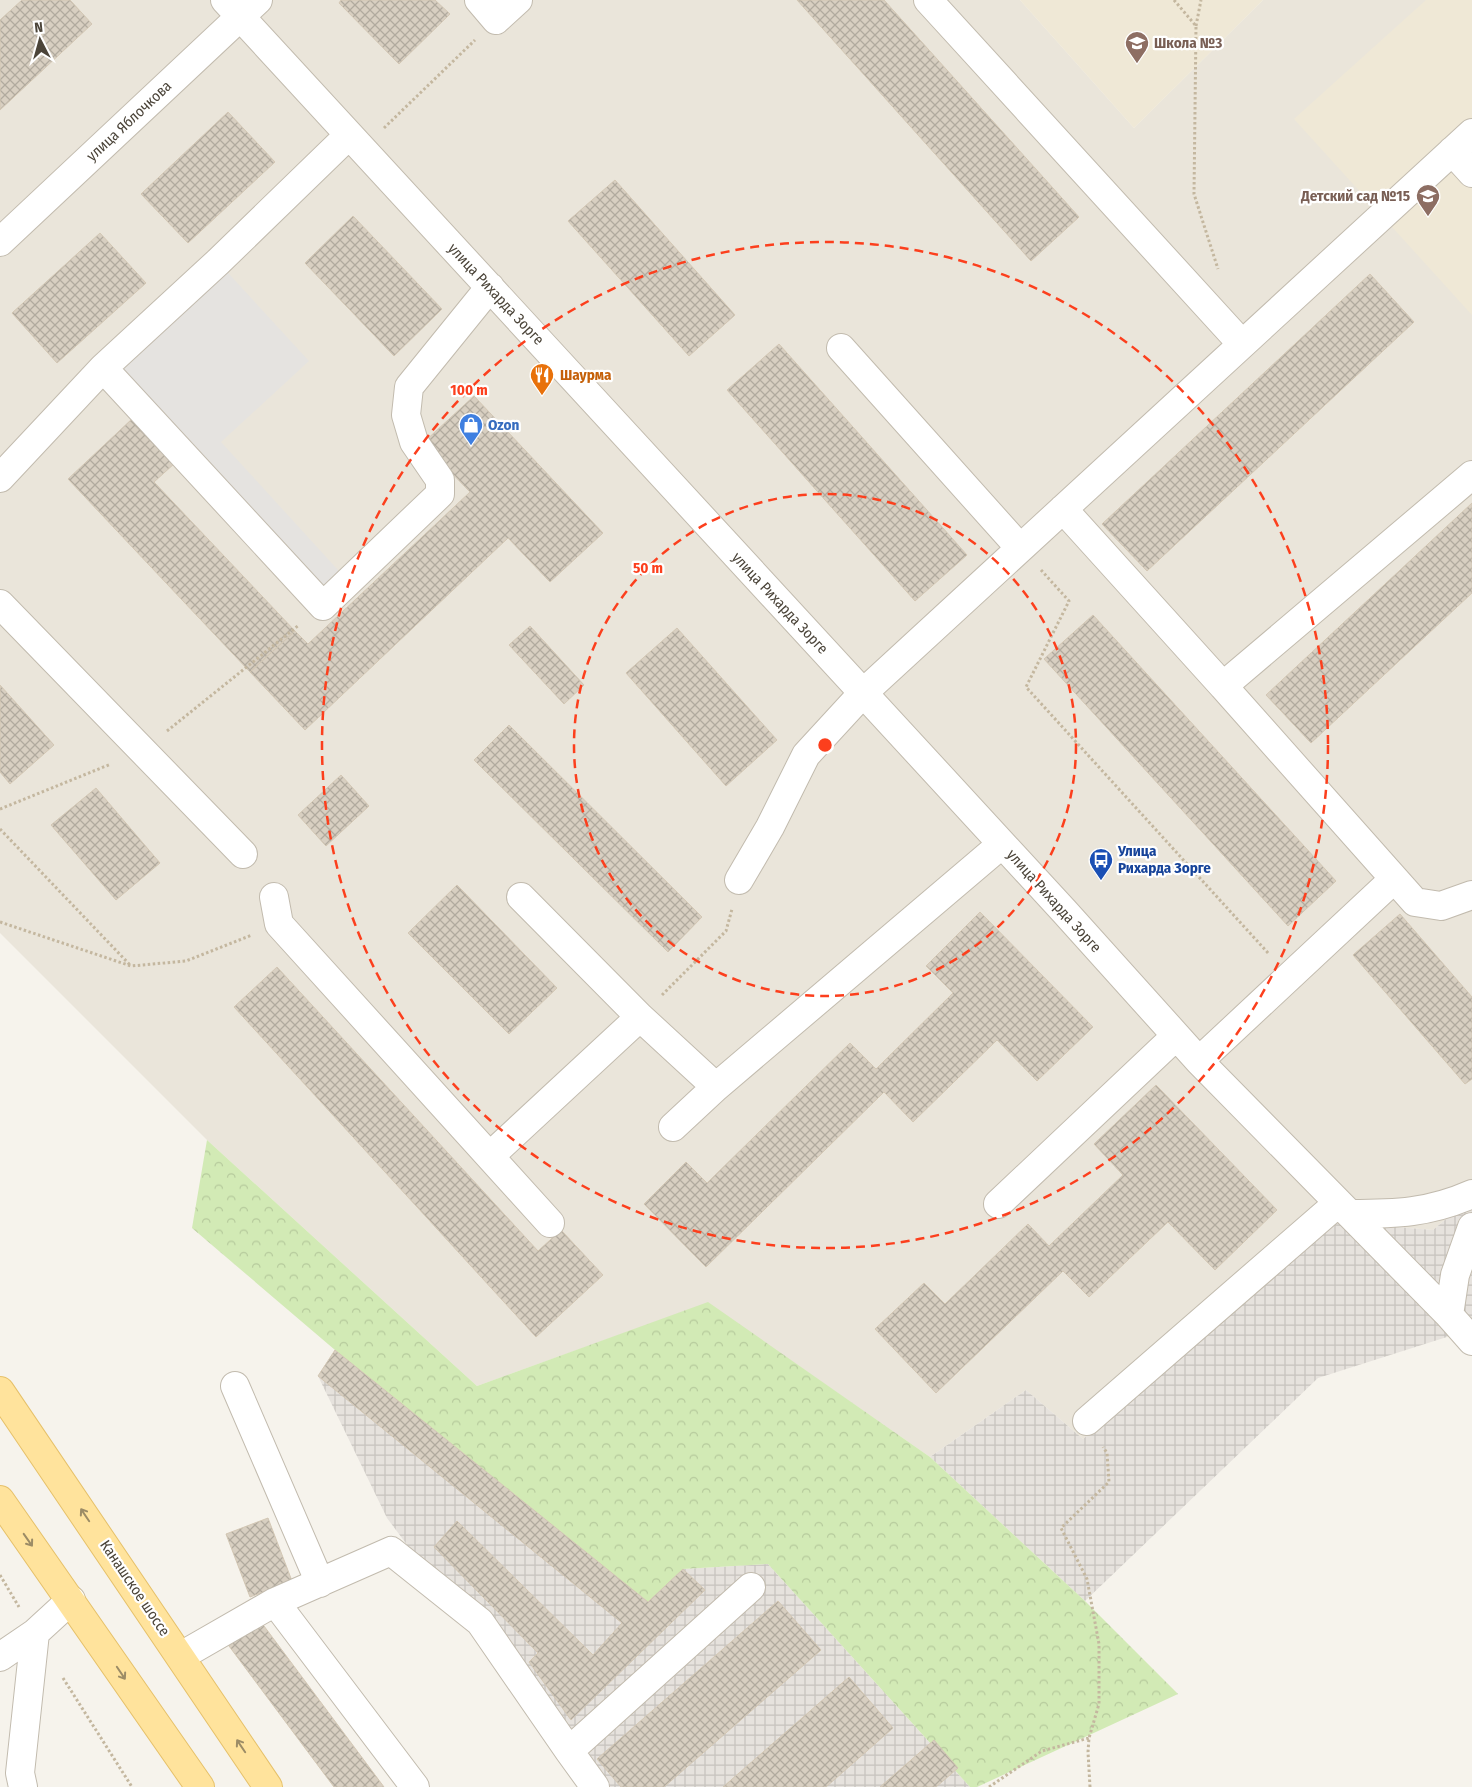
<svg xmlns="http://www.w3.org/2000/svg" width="1472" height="1787" font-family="'Fira Sans Condensed',sans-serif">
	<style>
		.residential { fill: #eae5da }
		.industrial { fill: url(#industrial-grid) }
		.education { fill: #efe8d6 }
		.forest { fill: url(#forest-crowns) }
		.parking { fill: #e5e3e0 }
		.building { fill: url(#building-cross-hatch); stroke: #d3c7b4 }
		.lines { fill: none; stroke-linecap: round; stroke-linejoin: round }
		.minor-casing { stroke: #c2bbae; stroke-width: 30 }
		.major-casing { stroke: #e6c16a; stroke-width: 30 }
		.path { stroke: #c4b79f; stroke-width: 3; stroke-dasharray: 2.5 2.5; stroke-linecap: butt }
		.minor { stroke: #fff; stroke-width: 28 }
		.major { stroke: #ffe39c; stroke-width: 28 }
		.oneway { stroke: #9c8c66 }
		.ring { fill: none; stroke: #fc3f1d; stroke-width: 2.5; stroke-dasharray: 9 6 }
		.labels { text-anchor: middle; stroke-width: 4.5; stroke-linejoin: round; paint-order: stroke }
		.education-label { font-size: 15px; font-weight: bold; fill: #785e54; stroke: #fff; text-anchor: start }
		.street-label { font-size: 15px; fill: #4b4439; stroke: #fff }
		.food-label { font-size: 15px; font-weight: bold; fill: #c56008; stroke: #fff; text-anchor: start }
		.shop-label { font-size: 15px; font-weight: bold; fill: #366cbe; stroke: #fff; text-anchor: start }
		.transit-label { font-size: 15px; font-weight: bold; fill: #164399; stroke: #fff; text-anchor: start }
		.centre { fill: #fc3f1d; stroke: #fff; stroke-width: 2.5 }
		.ring-label { font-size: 15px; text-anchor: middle; font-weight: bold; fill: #fc3f1d; stroke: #fff; stroke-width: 4.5; stroke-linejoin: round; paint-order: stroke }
	</style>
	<defs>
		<pattern id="industrial-grid" width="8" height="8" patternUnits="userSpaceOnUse" patternTransform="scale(1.25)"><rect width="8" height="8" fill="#e6e2dd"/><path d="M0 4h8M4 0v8" fill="none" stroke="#c7c3be"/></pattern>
		<pattern id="forest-crowns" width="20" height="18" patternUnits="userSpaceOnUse" patternTransform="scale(1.25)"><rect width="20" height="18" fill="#d2eab5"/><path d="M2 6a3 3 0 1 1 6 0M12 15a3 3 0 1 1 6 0" fill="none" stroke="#b6ca9c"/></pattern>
		<pattern id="building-cross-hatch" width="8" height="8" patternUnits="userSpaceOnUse" patternTransform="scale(1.25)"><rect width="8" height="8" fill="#d8cfc1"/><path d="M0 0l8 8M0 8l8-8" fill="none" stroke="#b1aa9e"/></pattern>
	</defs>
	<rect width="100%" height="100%" fill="#f6f3ec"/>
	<path class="residential" d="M 0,0 L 1020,0 L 1134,128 L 1263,0 L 1472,0 L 1472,1197 L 1433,1230 L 1335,1222 L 1083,1439 L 1026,1390 L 930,1457 L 708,1303 L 477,1386 L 207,1140 L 0,933 Z"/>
	<path class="industrial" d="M 1472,1197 L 1472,1329 L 1318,1378 L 1085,1601 L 930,1457 L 1026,1390 L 1083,1439 L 1335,1222 L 1433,1230 Z
		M 335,1350 L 648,1602 L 683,1569 L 768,1564 L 970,1787 L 588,1787 L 387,1518 L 318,1376 Z"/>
	<path class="education" d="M 1020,0 L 1263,0 L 1134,128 Z
		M 1426,0 L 1472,0 L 1472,315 L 1294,119 Z"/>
	<path class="forest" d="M 207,1140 L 477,1386 L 708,1302 L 930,1457 L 1085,1601 L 1178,1694 L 977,1787 L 970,1787 L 768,1564 L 683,1569 L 648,1602 L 335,1350 L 192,1228 Z"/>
	<path class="parking" d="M 218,262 L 309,361 L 221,442 L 349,582 L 323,606 L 103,368 Z"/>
	<path class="building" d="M 22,0 L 70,0 L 92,24 L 0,110 L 0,20 Z
		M 341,0 L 435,0 L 450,14 L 399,64 L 339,3 Z
		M 797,0 L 884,0 L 1079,217 L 1031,261 Z
		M 228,112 L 275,162 L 188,243 L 141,194 Z
		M 615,180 L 735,315 L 689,356 L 568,221 Z
		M 353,216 L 442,309 L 394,356 L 305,263 Z
		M 100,233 L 146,283 L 57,363 L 12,313 Z
		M 1370,274 L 1414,322 L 1147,571 L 1102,524 Z
		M 779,344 L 967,555 L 915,601 L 727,390 Z
		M 474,396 L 603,533 L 550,582 L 508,538 L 305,730 L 250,672 L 295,631 L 308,644 L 470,492 L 423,443 Z
		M 133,418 L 175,463 L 154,482 L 295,631 L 250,672 L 68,479 Z
		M 1472,503 L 1472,593 L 1311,743 L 1266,695 Z
		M 1093,615 L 1336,881 L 1288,926 L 1044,659 Z
		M 530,626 L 584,685 L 564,704 L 509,645 Z
		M 677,628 L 777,740 L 726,786 L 626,673 Z
		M 0,685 L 54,745 L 10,784 L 0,772 Z
		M 509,725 L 702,917 L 668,952 L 474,760 Z
		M 341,775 L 369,806 L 326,846 L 298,815 Z
		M 96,788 L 160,863 L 116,900 L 51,825 Z
		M 457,885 L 557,988 L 509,1034 L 408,933 Z
		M 980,912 L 1093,1027 L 1037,1081 L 997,1040 L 913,1122 L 884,1092 L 706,1267 L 644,1204 L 686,1162 L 707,1183 L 850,1043 L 876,1069 L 953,993 L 926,966 Z
		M 1400,914 L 1472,997 L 1472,1079 L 1465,1084 L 1353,955 Z
		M 277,967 L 538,1251 L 561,1230 L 603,1275 L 536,1337 L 234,1007 Z
		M 1156,1085 L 1277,1210 L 1215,1270 L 1168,1222 L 1089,1297 L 1063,1271 L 936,1393 L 875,1329 L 924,1283 L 945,1304 L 1028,1224 L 1049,1246 L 1123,1175 L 1094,1144 Z
		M 335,1350 L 648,1602 L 683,1569 L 705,1590 L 571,1720 L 529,1662 L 538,1653 L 434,1547 L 457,1521 L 593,1655 L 622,1623 L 318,1376 Z
		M 268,1518 L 292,1581 L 250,1597 L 226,1534 Z
		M 778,1601 L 821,1650 L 664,1787 L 621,1787 L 597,1759 Z
		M 261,1622 L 384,1787 L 334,1787 L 229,1646 Z
		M 849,1677 L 893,1728 L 826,1787 L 723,1787 Z
		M 934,1740 L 958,1768 L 936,1787 L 880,1787 Z"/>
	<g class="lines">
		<g class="minor-casing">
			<path id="minor" d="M 225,0 L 1064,911 L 1199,1061 L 1449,1315 L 1472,1341
				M 479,0 L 496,20 L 518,0
				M 928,0 L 1242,344
				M 349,135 L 218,262 L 103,368 L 323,606 L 440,494 L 440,480 L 414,442 L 406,415 L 409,387 L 490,287
				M 1452,151 L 1472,173
				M 0,242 L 258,0
				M 841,348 L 1020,548
				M 0,478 L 103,368
				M 1063,509 L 1223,686 L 1472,475
				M 0,604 L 243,854
				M 1223,686 L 1415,902 L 1441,906 L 1472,895
				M 739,880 L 770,827 L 806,755 L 863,693 L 1472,133
				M 274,897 L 279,924 L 550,1223
				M 521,897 L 640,1017
				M 1199,1061 L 1394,879
				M 673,1127 L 716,1087 L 1002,844
				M 490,1156 L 640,1017 L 716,1087
				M 998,1204 L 1176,1036
				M 1350,1214 C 1396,1214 1429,1213 1472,1194
				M 1449,1315 L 1455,1275 L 1472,1227
				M 235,1386 L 320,1583
				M 1087,1421 L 1338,1203
				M 275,1602 L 415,1787
				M 181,1656 L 275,1602 L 391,1551 L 480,1622 L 569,1751 L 751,1587
				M 0,1657 L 35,1633
				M 569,1751 L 595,1787
				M 23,1787 L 20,1773 L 35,1633 L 71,1600"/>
		</g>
		<g class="major-casing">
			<path id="major" d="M 0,1391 L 268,1787
				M 0,1500 L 200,1787"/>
		</g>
		<path class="path" d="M 1174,0 L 1196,26 L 1194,194 L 1218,269
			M 1196,26 L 1201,0
			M 384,128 L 475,40
			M 1041,570 L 1069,601 L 1026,687 L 1269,954
			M 167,731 L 299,625
			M 0,809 L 111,764
			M 0,829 L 131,966
			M 0,922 L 131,966 L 186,961 L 252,935
			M 662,995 L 726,931 L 732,909
			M 0,1575 L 19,1607
			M 63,1678 L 132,1787
			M 989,1787 L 1042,1751 L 1089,1738
			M 1090,1787 L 1088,1752 L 1089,1738 L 1099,1704 L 1099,1644 L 1087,1579 L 1061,1528 L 1109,1482 L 1107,1453 L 1103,1447"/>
		<use href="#minor" class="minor"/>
		<use href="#major" class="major"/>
	</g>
	<defs><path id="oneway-shaft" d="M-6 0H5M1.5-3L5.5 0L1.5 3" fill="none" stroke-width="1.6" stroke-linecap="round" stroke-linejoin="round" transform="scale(1.25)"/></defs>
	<g class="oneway">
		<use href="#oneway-shaft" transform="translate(85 1515) rotate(-124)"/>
		<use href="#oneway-shaft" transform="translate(28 1540) rotate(55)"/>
		<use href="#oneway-shaft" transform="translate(121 1673) rotate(56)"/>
		<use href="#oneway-shaft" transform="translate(241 1746) rotate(-124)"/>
	</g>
	<g class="ring">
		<circle cx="825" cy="745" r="251"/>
		<circle cx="825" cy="745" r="503"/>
	</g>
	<defs>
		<g id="school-pin" transform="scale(1.25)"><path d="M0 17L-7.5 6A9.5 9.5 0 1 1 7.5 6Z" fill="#8d6e63" stroke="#fff"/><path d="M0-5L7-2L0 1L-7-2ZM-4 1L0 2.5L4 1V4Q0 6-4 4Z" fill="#fff"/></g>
		<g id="restaurant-pin" transform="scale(1.25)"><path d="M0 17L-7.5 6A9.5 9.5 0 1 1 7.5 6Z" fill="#e8710a" stroke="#fff"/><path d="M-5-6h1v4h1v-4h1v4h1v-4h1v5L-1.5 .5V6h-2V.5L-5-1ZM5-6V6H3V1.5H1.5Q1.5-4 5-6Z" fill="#fff"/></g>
		<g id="shop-pin" transform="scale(1.25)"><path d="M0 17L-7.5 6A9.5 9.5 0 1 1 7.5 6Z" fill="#3f7fe0" stroke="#fff"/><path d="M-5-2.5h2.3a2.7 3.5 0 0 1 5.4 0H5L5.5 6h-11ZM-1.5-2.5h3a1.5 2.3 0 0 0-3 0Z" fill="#fff"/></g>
		<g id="bus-pin" transform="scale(1.25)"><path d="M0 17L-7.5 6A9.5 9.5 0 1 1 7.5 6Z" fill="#1a4fb4" stroke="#fff"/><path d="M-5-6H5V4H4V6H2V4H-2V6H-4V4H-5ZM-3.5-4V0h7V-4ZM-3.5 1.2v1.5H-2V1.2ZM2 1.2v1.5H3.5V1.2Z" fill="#fff"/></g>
	</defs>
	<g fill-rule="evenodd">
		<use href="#school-pin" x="1137" y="43"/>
		<use href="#school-pin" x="1428" y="196"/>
		<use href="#restaurant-pin" x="542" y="375"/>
		<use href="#shop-pin" x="471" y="425"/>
		<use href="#bus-pin" x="1101" y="860"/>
	</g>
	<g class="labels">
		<g class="education-label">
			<text x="1154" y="48">Школа №3</text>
			<text x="1410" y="201" text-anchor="end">Детский сад №15</text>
		</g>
		<g class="street-label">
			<text transform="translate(129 121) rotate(-43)" y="5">улица Яблочкова</text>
			<text transform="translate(496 294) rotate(47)" y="5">улица Рихарда Зорге</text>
			<text transform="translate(780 603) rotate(47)" y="5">улица Рихарда Зорге</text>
			<text transform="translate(1054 901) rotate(48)" y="5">улица Рихарда Зорге</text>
			<text transform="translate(135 1588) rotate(56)" y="5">Канашское шоссе</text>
		</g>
		<g class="food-label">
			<text x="560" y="380">Шаурма</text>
		</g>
		<g class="shop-label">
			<text x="488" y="430">Ozon</text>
		</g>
		<g class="transit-label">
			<text x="1118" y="856">Улица<tspan x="1118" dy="17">Рихарда Зорге</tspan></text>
		</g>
	</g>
	<circle cx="825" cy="745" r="8" class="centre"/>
	<g class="ring-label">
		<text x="469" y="395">100 m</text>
		<text x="648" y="573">50 m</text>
	</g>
	<g transform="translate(40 40) rotate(354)" stroke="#ffffff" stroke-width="4" paint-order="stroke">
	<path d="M0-4L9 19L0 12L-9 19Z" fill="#4b4439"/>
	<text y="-8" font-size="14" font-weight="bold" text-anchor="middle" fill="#4b4439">N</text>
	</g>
</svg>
